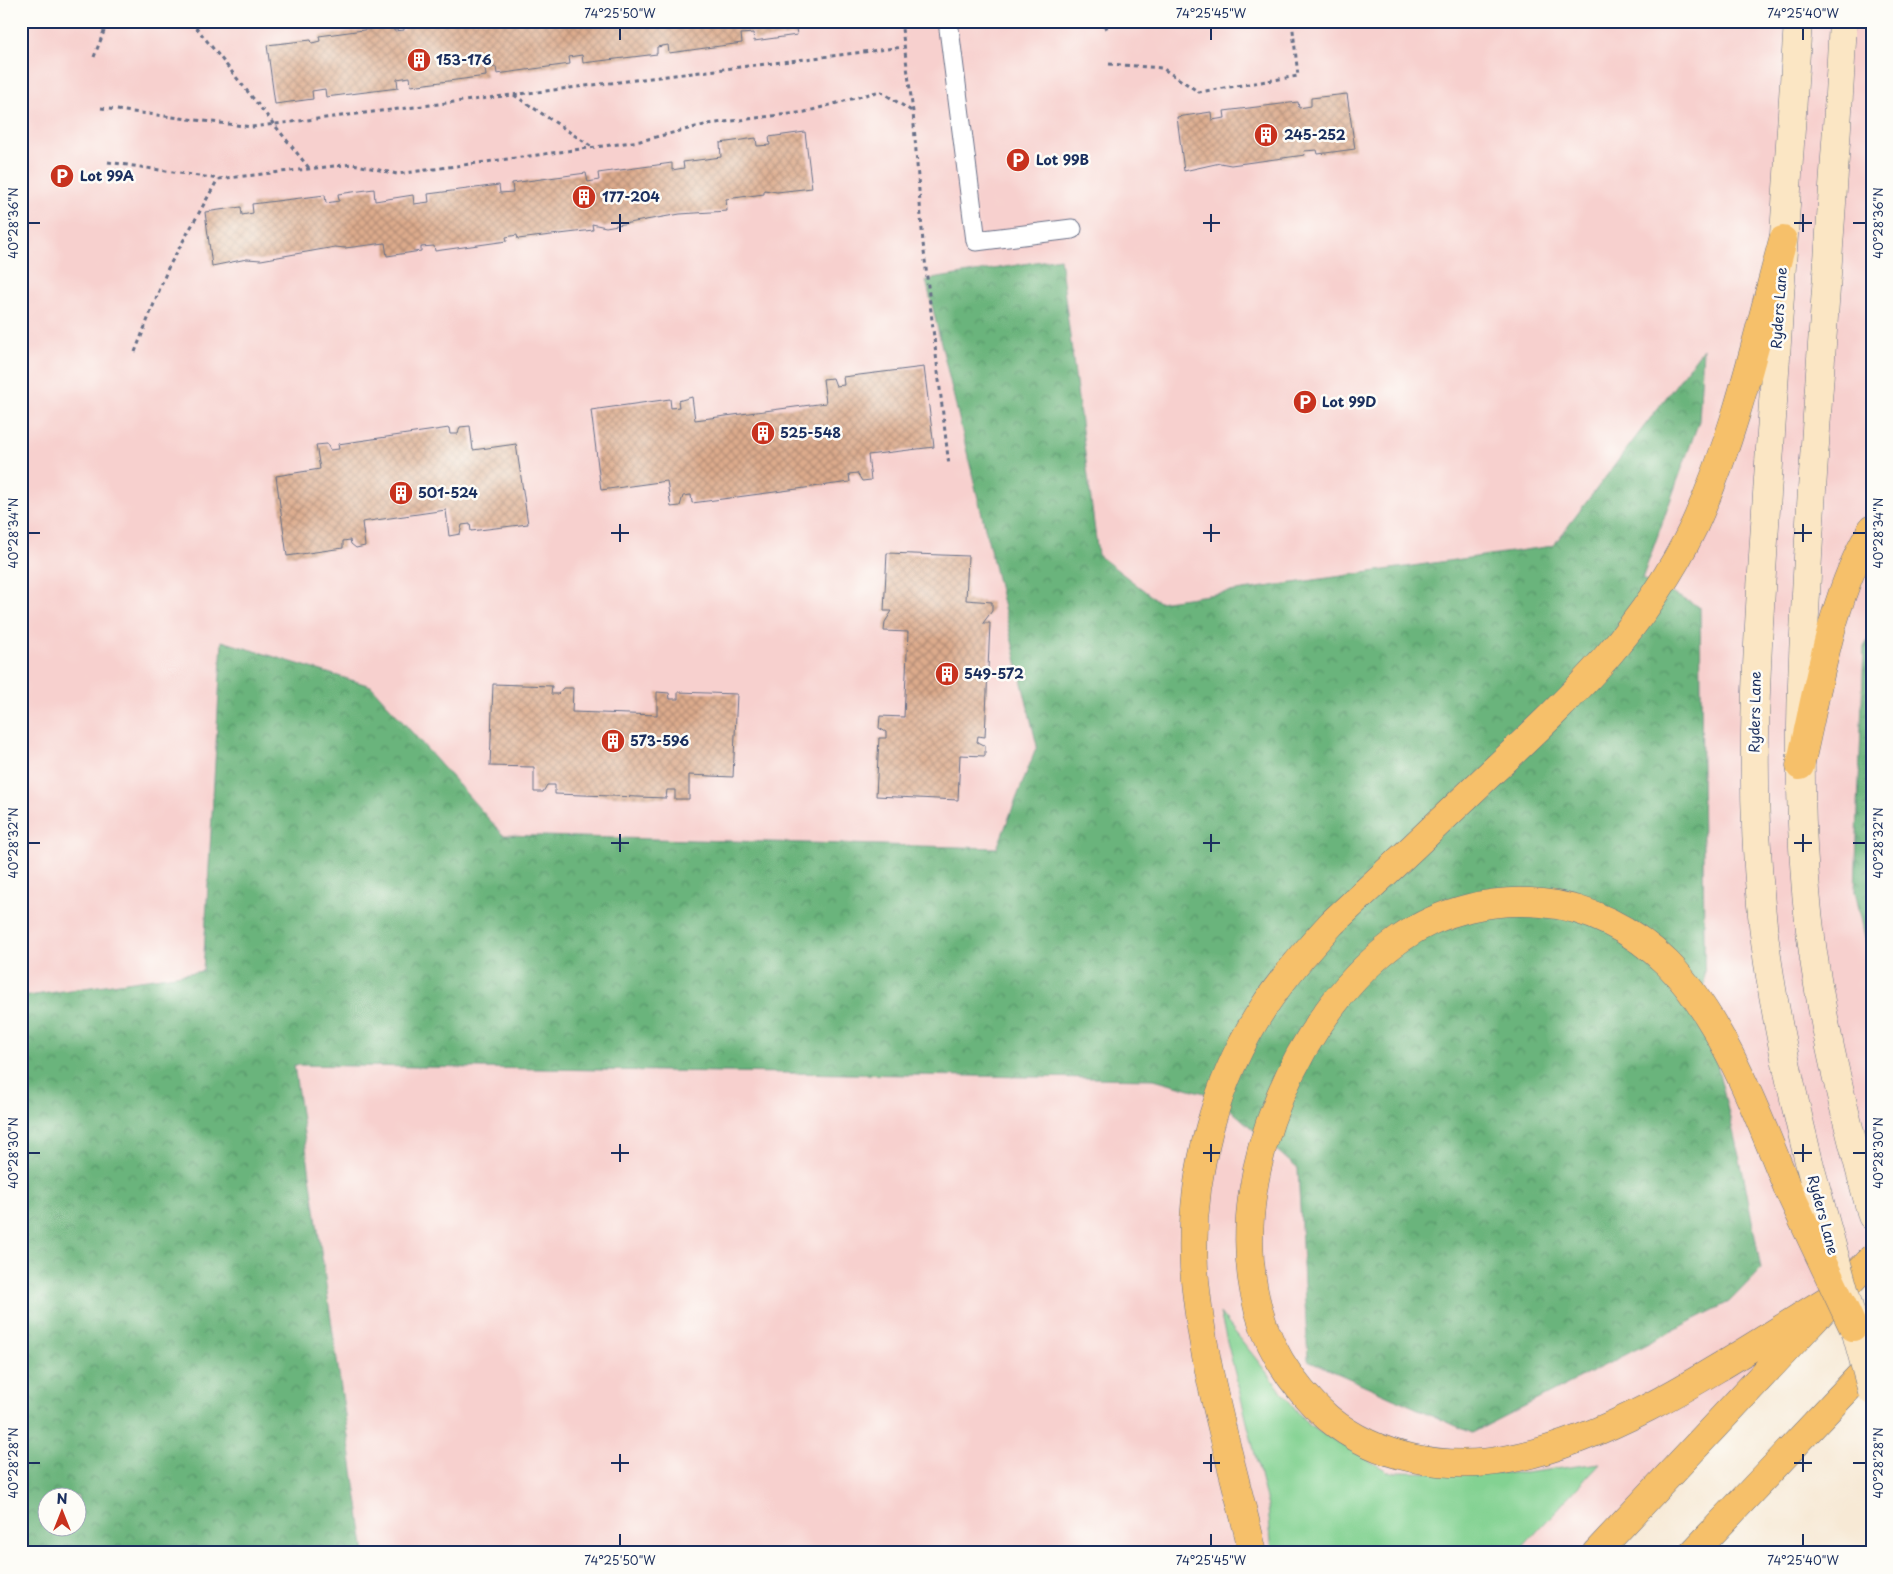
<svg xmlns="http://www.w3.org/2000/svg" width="1893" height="1574" font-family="'Playpen Sans',sans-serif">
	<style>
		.built { fill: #f7d0ce; fill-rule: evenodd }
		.grass { fill: #83d292; stroke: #4f8078 }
		.forest { fill: url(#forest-crowns); stroke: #42726d; fill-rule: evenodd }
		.building { fill: url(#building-cross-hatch) }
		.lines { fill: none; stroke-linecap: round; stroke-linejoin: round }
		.lane-casing { stroke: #687088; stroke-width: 21 }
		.secondary-casing { stroke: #687088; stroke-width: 29 }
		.highway-casing { stroke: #687088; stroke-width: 29 }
		.path { stroke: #687088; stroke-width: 3; stroke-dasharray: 4 4; stroke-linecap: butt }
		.lane { stroke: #fff; stroke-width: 19 }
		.secondary { stroke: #fbe6c4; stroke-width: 28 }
		.highway { stroke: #f6c06b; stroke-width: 28 }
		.secondary-bridge-casing { stroke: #687088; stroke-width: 29; stroke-linecap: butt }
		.highway-bridge-casing { stroke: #687088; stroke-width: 29; stroke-linecap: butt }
		.secondary-bridge { stroke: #fbe6c4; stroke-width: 28 }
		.highway-bridge { stroke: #f6c06b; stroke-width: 28 }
		.ticks { fill: none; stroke: #1b2f5e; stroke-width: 2 }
		.labels { text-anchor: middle; stroke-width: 5; stroke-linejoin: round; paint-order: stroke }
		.poi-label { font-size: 14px; font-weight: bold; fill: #1b2f5e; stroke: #fdfcf7; text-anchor: start }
		.street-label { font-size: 14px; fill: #1b2f5e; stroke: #fdfcf7 }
		.neatline { fill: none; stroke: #1b2f5e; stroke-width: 2 }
		.ticks-label { font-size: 12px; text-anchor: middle; fill: #1b2f5e }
	</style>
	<defs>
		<pattern id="forest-crowns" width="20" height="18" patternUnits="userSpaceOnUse" patternTransform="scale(1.25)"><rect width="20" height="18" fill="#6ab47c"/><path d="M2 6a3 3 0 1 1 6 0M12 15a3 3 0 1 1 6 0" fill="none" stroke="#569369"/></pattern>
		<pattern id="building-cross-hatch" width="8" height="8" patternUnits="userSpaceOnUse" patternTransform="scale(1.25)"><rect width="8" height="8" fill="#ddab8c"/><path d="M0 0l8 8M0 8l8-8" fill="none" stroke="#b28c76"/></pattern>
	</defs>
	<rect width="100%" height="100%" fill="#fdfcf7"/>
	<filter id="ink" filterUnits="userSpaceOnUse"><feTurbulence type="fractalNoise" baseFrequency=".02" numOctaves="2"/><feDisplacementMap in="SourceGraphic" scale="10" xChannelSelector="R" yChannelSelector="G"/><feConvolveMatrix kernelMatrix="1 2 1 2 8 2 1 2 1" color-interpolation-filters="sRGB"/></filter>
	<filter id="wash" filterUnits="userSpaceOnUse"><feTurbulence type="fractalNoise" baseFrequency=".0096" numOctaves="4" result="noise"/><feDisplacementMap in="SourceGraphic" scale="20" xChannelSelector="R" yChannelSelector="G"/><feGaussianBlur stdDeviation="1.12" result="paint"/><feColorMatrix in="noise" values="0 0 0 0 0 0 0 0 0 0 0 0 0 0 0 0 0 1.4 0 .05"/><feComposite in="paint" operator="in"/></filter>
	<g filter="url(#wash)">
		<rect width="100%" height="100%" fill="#f7e9d5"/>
		<path class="built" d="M 21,21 L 1872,21 L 1872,1258 L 1596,1553 L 21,1553 ZM 48,1496 L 78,1496 L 78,1526 L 48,1526 Z"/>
		<path class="grass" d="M 1220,1313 L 1308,1425 L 1389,1472 L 1524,1473 L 1600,1463 L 1517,1553 L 1272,1553 L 1268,1507 Z"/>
		<path class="forest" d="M 1060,258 L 1098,555 L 1159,602 L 1553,546 L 1703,349 L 1699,421 L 1642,579 L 1700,607 L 1705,1014 L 1744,1177 L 1761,1269 L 1729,1302 L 1472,1433 L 1308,1360 L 1298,1169 L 1215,1096 L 1154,1079 L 294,1065 L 365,1553 L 21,1553 L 21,997 L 203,971 L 222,641 L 371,686 L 503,835 L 997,848 L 1037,746 L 926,280 ZM 48,1496 L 78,1496 L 78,1526 L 48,1526 Z
			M 1872,633 L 1872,968 L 1855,891 L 1864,647 Z"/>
		<g id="blocks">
			<path class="building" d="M 435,21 L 795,21 L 797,35 L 754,41 L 753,33 L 741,34 L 742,43 L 669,53 L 668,45 L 657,47 L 657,54 L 583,63 L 582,55 L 569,57 L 570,64 L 497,74 L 496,67 L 485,68 L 486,76 L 411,86 L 410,77 L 397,79 L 398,88 L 326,97 L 325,89 L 312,91 L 313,99 L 275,104 L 267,45 L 311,40 L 312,43 L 320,41 L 319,36 L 393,26 L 394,31 L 404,30 L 404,25 Z
				M 1347,94 L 1355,149 L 1318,154 L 1317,150 L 1304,151 L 1305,155 L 1231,165 L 1220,163 L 1184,171 L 1177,117 L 1211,112 L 1212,120 L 1225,118 L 1224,111 L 1298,102 L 1299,108 L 1311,106 L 1311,98 Z
				M 805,132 L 812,188 L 777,192 L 764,190 L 764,194 L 726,199 L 727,211 L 680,214 L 606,227 L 592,224 L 593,230 L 518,239 L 517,235 L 506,237 L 507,241 L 435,251 L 434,246 L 421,247 L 421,251 L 387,256 L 385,243 L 345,248 L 335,247 L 261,260 L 247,259 L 212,266 L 205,212 L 241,207 L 242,215 L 253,213 L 252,204 L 325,195 L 326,203 L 339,201 L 338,194 L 374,189 L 375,201 L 413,195 L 414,204 L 429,202 L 428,194 L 499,185 L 500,193 L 513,192 L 512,183 L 586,173 L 588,182 L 599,180 L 598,173 L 672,163 L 672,170 L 684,168 L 683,162 L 721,157 L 720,143 L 756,138 L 757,146 L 770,145 L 769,137 Z
				M 924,367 L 934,447 L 868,455 L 871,480 L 862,481 L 857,473 L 849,474 L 850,482 L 692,503 L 691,495 L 683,496 L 680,506 L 671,507 L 667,481 L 601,490 L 591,410 L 670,399 L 671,408 L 679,407 L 678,401 L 692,397 L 695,420 L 826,403 L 823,379 L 833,378 L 836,386 L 844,385 L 843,377 Z
				M 470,426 L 473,450 L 516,444 L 528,524 L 471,531 L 470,524 L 462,525 L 460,534 L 449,536 L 446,510 L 362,522 L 365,546 L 356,548 L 351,544 L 350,540 L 343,541 L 343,548 L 287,556 L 276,476 L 320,469 L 316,445 L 327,444 L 330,450 L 339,449 L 338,444 L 449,428 L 450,434 L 458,434 L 460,427 Z
				M 887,553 L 968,556 L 966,600 L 992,602 L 992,611 L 983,623 L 990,623 L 985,737 L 978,736 L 977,742 L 985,746 L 985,756 L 960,755 L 958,800 L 876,796 L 879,738 L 886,738 L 886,732 L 879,728 L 880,716 L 904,717 L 908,632 L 884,631 L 885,622 L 892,611 L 884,611 Z
				M 493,684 L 552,686 L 551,694 L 558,694 L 563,688 L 573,688 L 572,712 L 657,715 L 657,692 L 669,693 L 670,699 L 678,699 L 678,692 L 737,694 L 733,777 L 689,775 L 689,799 L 675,799 L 675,790 L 667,790 L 666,798 L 555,794 L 555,785 L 547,785 L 543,792 L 534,792 L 534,767 L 490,766 Z"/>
		</g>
	</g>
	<g filter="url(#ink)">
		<use href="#blocks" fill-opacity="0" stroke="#687088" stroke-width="1"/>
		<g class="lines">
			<g class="lane-casing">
				<path id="lane" d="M 948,21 L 976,241 L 1072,229"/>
			</g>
			<g class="secondary-casing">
				<path id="secondary" d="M 1798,21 C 1788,179 1777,337 1767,494 C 1758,632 1748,767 1761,905 C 1769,993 1789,1080 1810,1166
					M 1843,21 C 1835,188 1820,355 1810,522 C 1803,641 1796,760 1805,878 C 1813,993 1842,1105 1872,1216"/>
			</g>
			<g class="highway-casing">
				<path id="highway" d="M 1800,766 C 1818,689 1831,597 1872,529
					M 1788,1189 C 1758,1116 1723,1019 1667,963 C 1633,930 1589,907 1542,903 C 1493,898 1441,910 1400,939 C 1299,1010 1230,1169 1254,1291 C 1263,1341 1290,1385 1328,1418 C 1377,1459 1447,1471 1509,1459 C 1623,1437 1735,1356 1834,1296
					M 1253,1553 C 1231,1459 1201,1364 1194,1268 C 1189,1178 1215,1079 1265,1005 C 1285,975 1308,949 1332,923 C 1386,873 1439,823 1492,772 C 1572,697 1646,627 1694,526 C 1736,435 1757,336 1783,240
					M 1596,1553 L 1872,1258
					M 1693,1553 L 1872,1363"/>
			</g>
			<path class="path" d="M 191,21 L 309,168
				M 901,21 L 913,112 L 923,243 L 949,466
				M 1104,28 L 1124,21
				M 94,57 L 108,21
				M 1109,64 L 1162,68 L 1199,92 L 1298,76 L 1292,21
				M 514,95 L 592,147
				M 101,108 L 251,127 L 904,47
				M 108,162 L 218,179 L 353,164 L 397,174 L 640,141 L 708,124 L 805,112 L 880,91 L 913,112
				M 135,352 L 168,268 L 218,179"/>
			<use href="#lane" class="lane"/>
			<use href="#secondary" class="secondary"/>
			<use href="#highway" class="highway"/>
			<g class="secondary-bridge-casing">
				<path id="secondary-bridge" d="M 1810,1166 L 1872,1391"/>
			</g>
			<g class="highway-bridge-casing">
				<path id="highway-bridge" d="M 1788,1189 L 1853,1327"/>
			</g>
			<use href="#secondary-bridge" class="secondary-bridge"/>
			<use href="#highway-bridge" class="highway-bridge"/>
		</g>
	</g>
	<path class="ticks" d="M 620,28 L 620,40M 1211,28 L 1211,40M 1803,28 L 1803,40M 620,214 L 620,232M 1211,214 L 1211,232M 1803,214 L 1803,232M 28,223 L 40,223M 611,223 L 629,223M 1203,223 L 1220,223M 1794,223 L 1812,223M 1853,223 L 1866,223M 620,524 L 620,542M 1211,524 L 1211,542M 1803,524 L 1803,542M 28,533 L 40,533M 611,533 L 629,533M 1203,533 L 1220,533M 1794,533 L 1812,533M 1853,533 L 1866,533M 620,834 L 620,852M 1211,834 L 1211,852M 1803,834 L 1803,852M 28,843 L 40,843M 611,843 L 629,843M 1203,843 L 1220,843M 1794,843 L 1812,843M 1853,843 L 1866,843M 620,1144 L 620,1162M 1211,1144 L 1211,1162M 1803,1144 L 1803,1162M 28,1153 L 40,1153M 611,1153 L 629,1153M 1203,1153 L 1220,1153M 1794,1153 L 1812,1153M 1853,1153 L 1866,1153M 620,1454 L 620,1472M 1211,1454 L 1211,1472M 1803,1454 L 1803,1472M 28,1463 L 40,1463M 611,1463 L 629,1463M 1203,1463 L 1220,1463M 1794,1463 L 1812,1463M 1853,1463 L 1866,1463M 620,1534 L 620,1546M 1211,1534 L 1211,1546M 1803,1534 L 1803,1546"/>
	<defs>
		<g id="building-disc" transform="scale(1.25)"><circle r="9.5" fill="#c8321e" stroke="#fdfcf7"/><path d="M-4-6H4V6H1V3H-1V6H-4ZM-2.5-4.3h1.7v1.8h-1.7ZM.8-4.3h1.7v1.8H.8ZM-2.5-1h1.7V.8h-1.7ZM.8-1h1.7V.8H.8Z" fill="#fff"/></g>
		<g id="parking-disc" transform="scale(1.25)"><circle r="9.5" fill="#c8321e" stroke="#fdfcf7"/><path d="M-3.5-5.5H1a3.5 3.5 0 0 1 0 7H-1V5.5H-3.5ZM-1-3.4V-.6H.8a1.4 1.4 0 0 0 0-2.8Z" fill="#fff"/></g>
	</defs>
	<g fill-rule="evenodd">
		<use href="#building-disc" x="419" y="60"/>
		<use href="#building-disc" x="1266" y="135"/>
		<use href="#parking-disc" x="1018" y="160"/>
		<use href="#parking-disc" x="62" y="176"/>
		<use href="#building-disc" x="584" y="197"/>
		<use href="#parking-disc" x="1305" y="402"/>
		<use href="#building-disc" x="763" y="433"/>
		<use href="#building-disc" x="401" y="493"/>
		<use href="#building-disc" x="947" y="674"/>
		<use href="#building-disc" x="613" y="741"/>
	</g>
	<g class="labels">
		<g class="poi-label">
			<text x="436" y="65">153-176</text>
			<text x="1284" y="140">245-252</text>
			<text x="1036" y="165">Lot 99B</text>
			<text x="80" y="181">Lot 99A</text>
			<text x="602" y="202">177-204</text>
			<text x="1322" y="407">Lot 99D</text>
			<text x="780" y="438">525-548</text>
			<text x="418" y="498">501-524</text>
			<text x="964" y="679">549-572</text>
			<text x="630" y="746">573-596</text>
		</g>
		<g class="street-label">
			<text transform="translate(1779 308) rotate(-86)" y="5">Ryders Lane</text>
			<text transform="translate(1755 712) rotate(-89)" y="5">Ryders Lane</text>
			<text transform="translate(1823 1215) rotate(75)" y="5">Ryders Lane</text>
		</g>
	</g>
	<rect width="1893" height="1574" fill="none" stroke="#fdfcf7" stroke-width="55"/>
	<g transform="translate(62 1512)"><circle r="24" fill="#fdfcf7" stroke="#a3aaba"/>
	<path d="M0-4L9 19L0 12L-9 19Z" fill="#c8321e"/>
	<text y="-8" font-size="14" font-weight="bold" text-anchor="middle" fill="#1b2f5e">N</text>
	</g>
	<rect x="28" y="28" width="1838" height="1518" class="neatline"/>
	<g class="ticks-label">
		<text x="620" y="18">74°25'50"W</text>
		<text x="1211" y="18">74°25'45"W</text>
		<text x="1803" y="18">74°25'40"W</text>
		<text transform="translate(14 223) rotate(-90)" y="4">40°28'36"N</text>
		<text transform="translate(1879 223) rotate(-90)" y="4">40°28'36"N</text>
		<text transform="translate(14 533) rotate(-90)" y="4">40°28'34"N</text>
		<text transform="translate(1879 533) rotate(-90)" y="4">40°28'34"N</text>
		<text transform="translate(14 843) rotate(-90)" y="4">40°28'32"N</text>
		<text transform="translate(1879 843) rotate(-90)" y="4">40°28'32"N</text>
		<text transform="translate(14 1153) rotate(-90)" y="4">40°28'30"N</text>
		<text transform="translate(1879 1153) rotate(-90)" y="4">40°28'30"N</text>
		<text transform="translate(14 1463) rotate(-90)" y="4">40°28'28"N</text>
		<text transform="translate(1879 1463) rotate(-90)" y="4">40°28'28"N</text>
		<text x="620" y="1565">74°25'50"W</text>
		<text x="1211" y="1565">74°25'45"W</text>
		<text x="1803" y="1565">74°25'40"W</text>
	</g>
</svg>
